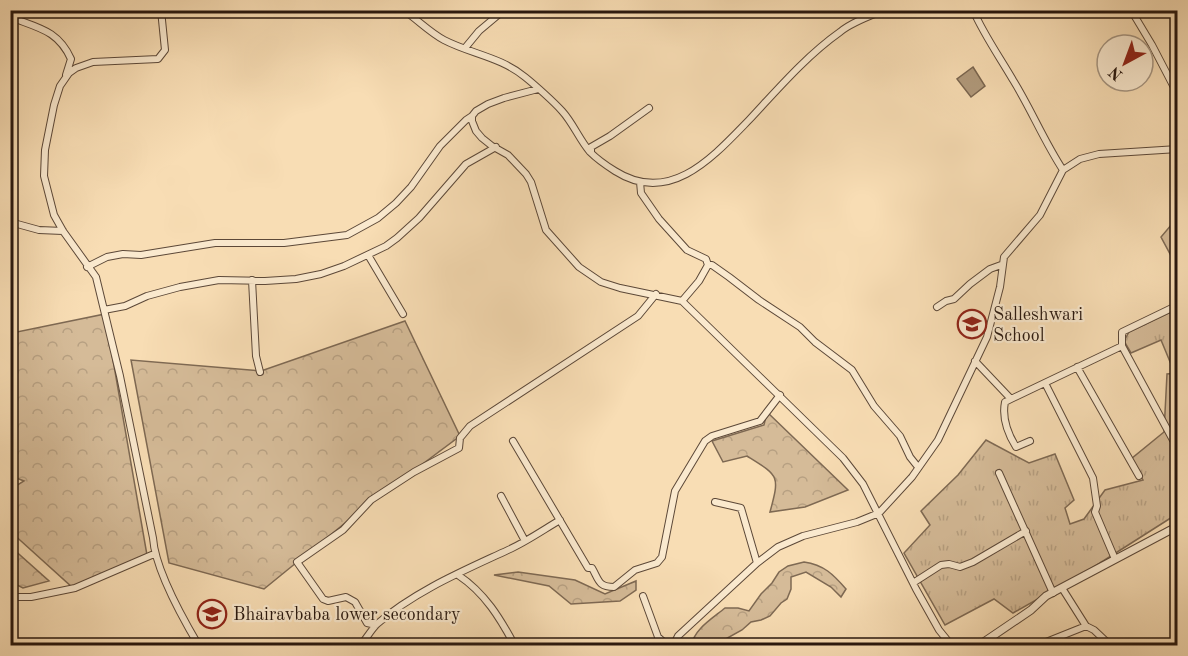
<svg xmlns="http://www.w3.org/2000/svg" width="1188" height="656" font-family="'Old Standard TT',serif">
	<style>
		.grass { fill: url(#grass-tufts); stroke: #7e6953; stroke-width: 1.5 }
		.forest { fill: url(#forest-crowns); stroke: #7e6953; stroke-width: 1.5 }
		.water { fill: #b19a7c; stroke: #7a6650; stroke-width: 1.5 }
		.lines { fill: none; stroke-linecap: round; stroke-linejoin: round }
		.minor-casing { stroke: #5c4838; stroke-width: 8 }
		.tertiary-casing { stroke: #5c4838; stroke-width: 9 }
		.minor { stroke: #fae9ce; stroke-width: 6 }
		.tertiary { stroke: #fae9ce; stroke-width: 7 }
		.labels { text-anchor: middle; stroke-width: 4.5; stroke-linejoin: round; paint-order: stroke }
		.poi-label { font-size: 18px; fill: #28170e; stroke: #fae9ce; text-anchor: start }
	</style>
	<defs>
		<pattern id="grass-tufts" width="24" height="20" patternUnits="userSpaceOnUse" patternTransform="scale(1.5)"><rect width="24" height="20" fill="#d5bb98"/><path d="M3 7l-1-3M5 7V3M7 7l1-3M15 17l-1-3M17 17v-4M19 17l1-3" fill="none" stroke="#b7a082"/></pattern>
		<pattern id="forest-crowns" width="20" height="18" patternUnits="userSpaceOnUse" patternTransform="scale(1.5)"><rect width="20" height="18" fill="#d5bb98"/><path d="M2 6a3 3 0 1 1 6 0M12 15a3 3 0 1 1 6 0" fill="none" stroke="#b7a082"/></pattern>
	</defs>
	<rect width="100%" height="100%" fill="#f8ddb4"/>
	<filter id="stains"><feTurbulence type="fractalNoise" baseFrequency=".00333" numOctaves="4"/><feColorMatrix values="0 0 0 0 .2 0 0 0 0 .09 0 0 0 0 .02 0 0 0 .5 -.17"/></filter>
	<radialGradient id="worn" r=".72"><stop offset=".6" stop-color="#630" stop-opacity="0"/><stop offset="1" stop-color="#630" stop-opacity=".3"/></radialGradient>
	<path class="grass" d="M 1177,218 L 1177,267 L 1161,237 Z
		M 1177,309 L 1177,369 L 1173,369 L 1161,340 L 1131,353 L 1124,341 L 1129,332 Z
		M 1177,373 L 1177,514 L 1089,570 L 1013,613 L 994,599 L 945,625 L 904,553 L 930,525 L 921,511 L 958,475 L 986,440 L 1029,463 L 1055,454 L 1074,500 L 1065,508 L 1070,524 L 1084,519 L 1105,490 L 1143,480 L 1131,459 L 1164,432 L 1167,374 Z"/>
	<path class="forest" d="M 105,314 L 147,555 L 72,587 L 11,532 L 11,489 L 24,481 L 11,476 L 10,326 L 17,332 Z
		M 405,321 L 460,436 L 361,510 L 264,589 L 169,563 L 131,360 L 261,371 Z
		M 767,412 L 848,490 L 805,507 L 770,512 C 780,475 779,476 747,456 L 723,462 L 712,441 L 764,425 Z
		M 11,547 L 49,581 L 23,588 L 11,582 Z
		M 804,562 C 824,565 833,574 846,589 L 841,597 L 831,587 L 806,572 L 791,577 L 791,589 L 787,599 L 781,603 L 770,616 L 761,620 L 751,622 L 742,630 L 722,641 L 722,645 L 692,645 C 693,630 713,618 725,608 L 738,608 L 749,611 L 761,594 L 772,583 L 779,572 L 788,566 Z
		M 518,572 L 575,580 L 605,594 L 636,581 L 636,590 L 620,601 L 571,604 L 549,586 L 494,575 Z"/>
	<path class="water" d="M 973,67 L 985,86 L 971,97 L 957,79 Z"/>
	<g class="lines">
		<g class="minor-casing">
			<path id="minor" d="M 161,10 L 165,50 L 158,59 L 93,62 L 76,68 L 69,73 L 60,86 L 54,105 L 45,150 L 44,176 L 54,215 L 63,231 L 96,277 L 120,376 L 153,538 C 155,568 183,619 199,646
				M 403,10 C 417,19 429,32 444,40 C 471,54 501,57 525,77 C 535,85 554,102 562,111 C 573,123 579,139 590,152 C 597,159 607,166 615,171 C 670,206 713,157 749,120 C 777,90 806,56 840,32 C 852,22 870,16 885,10
				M 973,10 C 984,35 999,56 1013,80 C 1031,109 1044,141 1063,170
				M 1131,10 L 1152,45 L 1178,95
				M 10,17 C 38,28 58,30 71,59 L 66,75
				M 465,48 L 479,31 L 504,10
				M 538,89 L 504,98 L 488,104 L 476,111 L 472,116 L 472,121 L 476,131 L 482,138 L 492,146 L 508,155 L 526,174 L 531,182 L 546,230 L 579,267 L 601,282 L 620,288 L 682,301 L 843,458 L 863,484 L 916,589 L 939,630 L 952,646
				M 591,152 L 591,147 L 610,136 L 649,108
				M 640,182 L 641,193 L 659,219 L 687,250 L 706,259 L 708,265
				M 10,222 L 39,230 L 63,231
				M 368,255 L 403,314
				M 87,267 L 107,257 L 123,254 L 141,255 L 215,243 L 284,243 L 347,235 L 378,218 L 396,203 L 411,187 L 440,146 L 466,120 L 472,116
				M 252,280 L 256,356 L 260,372
				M 682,301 L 699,281 L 708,265 L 712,265 L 729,277 L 759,300 L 800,327 L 815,342 L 852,370 L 874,406 L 900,436 L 910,457 L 918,467
				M 937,307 L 946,301 L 954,299 L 970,284 L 990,269 L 1001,265
				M 104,310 L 125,306 L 147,296 L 180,287 L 219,280 L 265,281 L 296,279 L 321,274 L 344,266 L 386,246 L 397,238 L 419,218 L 466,164 L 496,147
				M 1122,346 L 1173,440
				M 975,361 L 1011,399 L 1122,346 L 1122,332 L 1178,305
				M 1077,367 L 1139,476
				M 1045,383 L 1093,478 L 1097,506 L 1095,512 L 1115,559
				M 1011,399 L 1005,402 C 1002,417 1008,434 1016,447 L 1030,441
				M 513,441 L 588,568 L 592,568 C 599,580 598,587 614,587 L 635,570 L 657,563 L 662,557 L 675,491 L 705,441 L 712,436 L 760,421 L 780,395
				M 999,473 L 1053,593
				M 501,496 L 525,541
				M 715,502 L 741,508 L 757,563
				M 458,575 C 485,593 500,618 515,646
				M 913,583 L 941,565 L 949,564 L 960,567 L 973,562 L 1026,531
				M 1062,588 L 1086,626 L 1094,630 L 1111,646
				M 643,596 L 658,637 L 668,646
				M 10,597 L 31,597 L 75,588 L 154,554
				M 376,625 L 367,623 L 355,602 L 346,597 L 328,601 L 323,599 L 297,562 L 343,530 L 371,500 L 414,472 L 459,448 L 460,438 L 470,426 L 638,316 L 656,294
				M 360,646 C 366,639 371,630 377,624 C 415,591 463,571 508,550 C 526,542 543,530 560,520
				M 673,646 L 678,636 L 757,563 L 778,547 L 803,536 L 857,522 L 879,513 L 912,477 L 938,440 L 987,337 L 1000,287 L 1004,257 L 1040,215 L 1063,170 L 1080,159 L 1099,154 L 1178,149
				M 1036,646 L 1086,626"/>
		</g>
		<g class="tertiary-casing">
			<path id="tertiary" d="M 978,646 L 1031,610 L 1046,596 L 1178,526"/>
		</g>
		<use href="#minor" class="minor"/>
		<use href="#tertiary" class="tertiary"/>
	</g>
	<defs>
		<g id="school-ring" transform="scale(1.5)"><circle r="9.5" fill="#fae9ce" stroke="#8f2418" stroke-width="1.5"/><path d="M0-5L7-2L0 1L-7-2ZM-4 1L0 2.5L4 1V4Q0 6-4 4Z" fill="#8f2418"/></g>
	</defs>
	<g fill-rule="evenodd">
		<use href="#school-ring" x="972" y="324"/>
		<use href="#school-ring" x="212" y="614"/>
	</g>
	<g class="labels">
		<g class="poi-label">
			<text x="993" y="320">Salleshwari<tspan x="993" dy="21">School</tspan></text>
			<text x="233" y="620">Bhairavbaba lower secondary</text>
		</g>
	</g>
	<rect width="1188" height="656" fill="none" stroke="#f8ddb4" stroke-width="36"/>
	<rect x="12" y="12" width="1164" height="632" fill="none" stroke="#28170e" stroke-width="3"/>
	<rect x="18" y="18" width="1152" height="620" fill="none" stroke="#28170e" stroke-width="1.5"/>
	<g transform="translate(1125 63) rotate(221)"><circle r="28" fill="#fae9ce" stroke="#a69581" stroke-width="1.5"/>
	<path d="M0-4.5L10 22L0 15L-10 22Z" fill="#8f2418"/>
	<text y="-9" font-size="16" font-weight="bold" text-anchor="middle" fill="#28170e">N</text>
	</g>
	<rect width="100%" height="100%" filter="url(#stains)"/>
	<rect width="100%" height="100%" fill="url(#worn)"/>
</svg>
